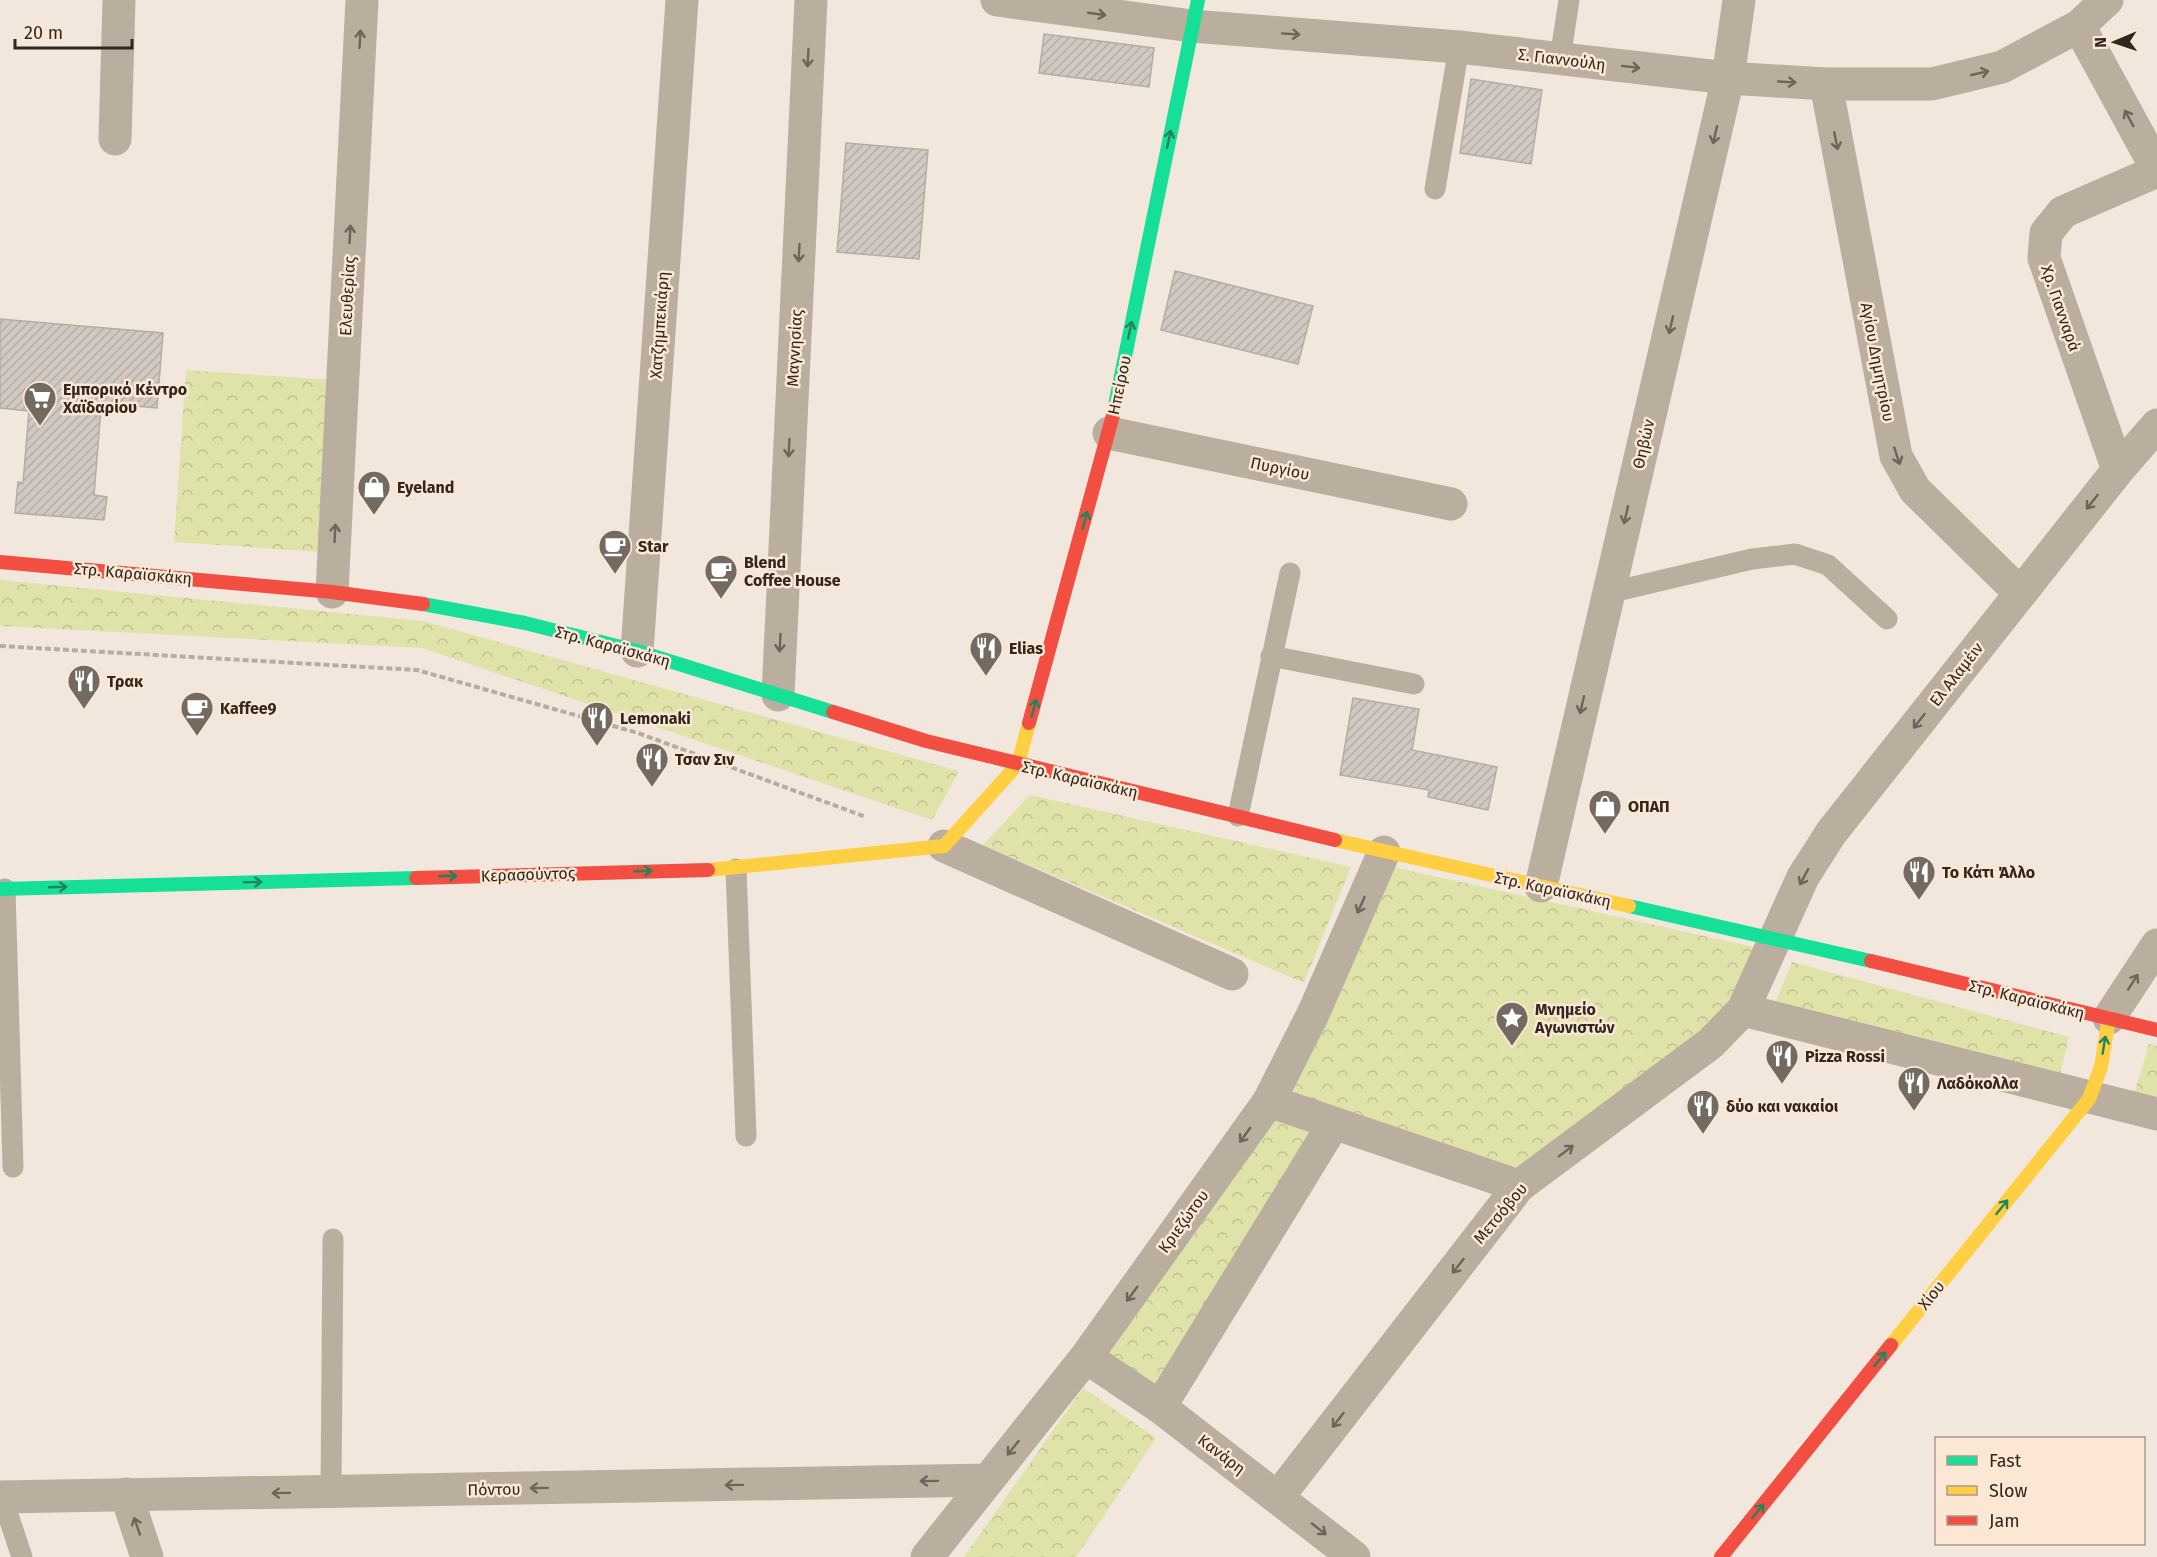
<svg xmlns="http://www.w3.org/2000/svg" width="2157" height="1557" font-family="'Fira Sans',sans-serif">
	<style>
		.forest { fill: url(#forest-crowns) }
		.building { fill: url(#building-hatch); stroke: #b6aca6; stroke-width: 1.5 }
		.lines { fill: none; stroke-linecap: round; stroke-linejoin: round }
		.path { stroke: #b6ada0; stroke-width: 4; stroke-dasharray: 6 3; stroke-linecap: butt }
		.lane { stroke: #baae9e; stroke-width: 21 }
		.street { stroke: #baae9e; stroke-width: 33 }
		.fast { stroke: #16e098; stroke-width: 14 }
		.slow { stroke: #ffcf43; stroke-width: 14 }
		.jam { stroke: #f24e42; stroke-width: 14 }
		.oneway { stroke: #6e6459 }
		.oneway2 { stroke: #22845c }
		.labels { text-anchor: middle; stroke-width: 5; stroke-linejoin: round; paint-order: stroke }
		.street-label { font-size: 16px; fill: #2f2720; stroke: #fbe7d3 }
		.poi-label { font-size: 16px; font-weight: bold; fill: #2f2720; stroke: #fbe7d3; text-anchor: start }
	</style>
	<defs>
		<pattern id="forest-crowns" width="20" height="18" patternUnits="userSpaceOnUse" patternTransform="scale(1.5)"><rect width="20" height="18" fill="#dfe2a9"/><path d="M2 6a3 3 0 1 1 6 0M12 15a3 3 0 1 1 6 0" fill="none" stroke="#c0c291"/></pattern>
		<pattern id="building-hatch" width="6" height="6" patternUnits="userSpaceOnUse" patternTransform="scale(1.5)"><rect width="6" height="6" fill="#d2c8c2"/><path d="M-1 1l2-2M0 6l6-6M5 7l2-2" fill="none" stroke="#b5aca6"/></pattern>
	</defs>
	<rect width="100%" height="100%" fill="#f2e7dc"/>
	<path class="forest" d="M 186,370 L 333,380 L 321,552 L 174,542 Z
		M 0,580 L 423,621 L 959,771 L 932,820 L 422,648 L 0,626 Z
		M 1030,795 L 1351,867 L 1304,983 L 983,845 Z
		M 1393,867 L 1754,947 L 1737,1006 L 1517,1169 L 1291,1094 Z
		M 1792,962 L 2069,1037 L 2058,1083 L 1772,1010 Z
		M 2149,1044 L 2157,1046 L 2157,1107 L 2132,1101 Z
		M 1271,1118 L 1311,1133 L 1158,1390 L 1106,1356 Z
		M 1083,1388 L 1156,1438 L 1076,1557 L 964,1557 Z"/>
	<path class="building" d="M 1044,34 L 1154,48 L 1149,87 L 1039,73 Z
		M 1471,79 L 1542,90 L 1531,164 L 1460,153 Z
		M 846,143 L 928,150 L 919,259 L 837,252 Z
		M 1175,271 L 1313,306 L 1298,364 L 1161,330 Z
		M 0,319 L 163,333 L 157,408 L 123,405 L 123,411 L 101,409 L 94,495 L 107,497 L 104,520 L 15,513 L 18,482 L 23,483 L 29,411 L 0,408 Z
		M 1353,698 L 1419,709 L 1412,750 L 1497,767 L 1488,810 L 1428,797 L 1429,790 L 1340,775 Z"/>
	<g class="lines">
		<path class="path" d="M 0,646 L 417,670 L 638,733 L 866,817"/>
		<path class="lane" d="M 1560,59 L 1569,0
			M 1435,189 L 1459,47
			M 1608,593 L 1752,559 L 1795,554 L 1828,565 L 1887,619
			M 1271,656 L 1414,684
			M 1238,816 L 1290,573
			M 736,869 L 746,1136
			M 5,889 L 13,1167
			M 331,1492 L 333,1239
			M 2,1497 L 22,1557"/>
		<path class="street" d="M 997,0 L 1192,26 L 1459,47 L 1728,78 L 1826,84 L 1932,84 L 2002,67 L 2079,26 L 2107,0
			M 2079,26 L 2157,169
			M 1826,84 L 1896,456 L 1915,490 L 2020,593
			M 115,139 L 119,0
			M 1109,433 L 1451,504
			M 2118,470 L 2044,258 L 2046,233 L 2063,212 L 2157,171
			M 332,592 L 362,0
			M 637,651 L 682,0
			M 778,695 L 811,0
			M 944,846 L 1232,974
			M 1541,886 L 1728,78 L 1739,0
			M 1743,1010 L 2157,1114
			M 2109,1018 L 2157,945
			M 1269,1101 L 1519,1186
			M 1086,1357 L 1160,1407 L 1354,1557
			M 1160,1407 L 1334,1123
			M 126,1494 L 147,1557
			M 0,1497 L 988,1480
			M 1278,1497 L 1519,1186 L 1711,1043 L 1743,1010 L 1803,877 L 1831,833 L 2118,470 L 2157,425
			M 927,1557 L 1086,1357 L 1269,1101 L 1313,1014 L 1384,852"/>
		<path class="fast" d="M 1113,415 L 1198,0
			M 423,604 L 525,623 L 637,651 L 833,712
			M 0,889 L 416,878
			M 1629,906 L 1871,961"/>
		<path class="slow" d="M 1335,840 L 1629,906
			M 708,870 L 944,846 L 1018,764 L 1029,723
			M 1891,1345 L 2089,1099 L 2101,1067 L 2109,1018"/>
		<path class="jam" d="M 0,562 L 332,592 L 423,604
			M 833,712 L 926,741 L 1335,840
			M 1029,723 L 1113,415
			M 416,878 L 708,870
			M 1871,961 L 2157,1030
			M 1721,1557 L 1891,1345"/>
	</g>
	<defs><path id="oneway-shaft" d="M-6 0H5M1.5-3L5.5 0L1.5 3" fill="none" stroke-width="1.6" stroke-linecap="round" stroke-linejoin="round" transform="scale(1.5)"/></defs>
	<g class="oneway">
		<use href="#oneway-shaft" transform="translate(1097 14) rotate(8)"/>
		<use href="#oneway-shaft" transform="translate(1291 34) rotate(4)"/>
		<use href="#oneway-shaft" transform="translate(360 39) rotate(-87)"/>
		<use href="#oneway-shaft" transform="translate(808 58) rotate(93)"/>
		<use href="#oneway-shaft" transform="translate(1631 67) rotate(7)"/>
		<use href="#oneway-shaft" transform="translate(1980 73) rotate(-13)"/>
		<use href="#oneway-shaft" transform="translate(1787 82) rotate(3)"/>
		<use href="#oneway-shaft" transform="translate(2129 118) rotate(-118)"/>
		<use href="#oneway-shaft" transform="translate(1715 135) rotate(103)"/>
		<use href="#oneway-shaft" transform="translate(1836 141) rotate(79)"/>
		<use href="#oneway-shaft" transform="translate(350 234) rotate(-87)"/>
		<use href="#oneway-shaft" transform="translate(799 253) rotate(93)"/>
		<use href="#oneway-shaft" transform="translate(1671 325) rotate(103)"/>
		<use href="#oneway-shaft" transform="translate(789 448) rotate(93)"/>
		<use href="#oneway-shaft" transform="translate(1897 456) rotate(72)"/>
		<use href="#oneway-shaft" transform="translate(2092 502) rotate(128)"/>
		<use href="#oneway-shaft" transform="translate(1626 515) rotate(103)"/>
		<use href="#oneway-shaft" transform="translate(335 533) rotate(-87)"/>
		<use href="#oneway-shaft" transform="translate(780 643) rotate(93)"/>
		<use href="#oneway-shaft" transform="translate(1582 705) rotate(103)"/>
		<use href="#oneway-shaft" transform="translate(1919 721) rotate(128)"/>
		<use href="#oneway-shaft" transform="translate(1804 877) rotate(118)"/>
		<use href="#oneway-shaft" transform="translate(1361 905) rotate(114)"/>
		<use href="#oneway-shaft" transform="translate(2133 982) rotate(-57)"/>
		<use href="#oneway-shaft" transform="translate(1245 1135) rotate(126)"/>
		<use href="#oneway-shaft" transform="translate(1566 1151) rotate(-37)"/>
		<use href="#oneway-shaft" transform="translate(1458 1266) rotate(128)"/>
		<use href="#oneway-shaft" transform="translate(1132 1294) rotate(126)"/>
		<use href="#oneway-shaft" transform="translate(1338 1420) rotate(128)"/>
		<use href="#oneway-shaft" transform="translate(1013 1448) rotate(129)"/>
		<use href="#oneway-shaft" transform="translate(929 1481) rotate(179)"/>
		<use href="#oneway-shaft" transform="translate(734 1485) rotate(179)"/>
		<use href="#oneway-shaft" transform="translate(539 1488) rotate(179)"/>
		<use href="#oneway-shaft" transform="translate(281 1493) rotate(179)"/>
		<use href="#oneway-shaft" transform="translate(137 1526) rotate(-109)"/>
		<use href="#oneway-shaft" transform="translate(1319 1529) rotate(38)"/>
	</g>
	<g class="oneway2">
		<use href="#oneway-shaft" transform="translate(1169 139) rotate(-78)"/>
		<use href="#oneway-shaft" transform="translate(1130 330) rotate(-78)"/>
		<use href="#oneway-shaft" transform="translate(1085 520) rotate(-75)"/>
		<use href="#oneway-shaft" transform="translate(1034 708) rotate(-75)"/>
		<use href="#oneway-shaft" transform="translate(643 871) rotate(-2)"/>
		<use href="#oneway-shaft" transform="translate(448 876) rotate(-2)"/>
		<use href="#oneway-shaft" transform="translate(253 882) rotate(-2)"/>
		<use href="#oneway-shaft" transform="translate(58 887) rotate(-2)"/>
		<use href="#oneway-shaft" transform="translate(2104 1045) rotate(-81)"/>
		<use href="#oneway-shaft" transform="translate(2002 1207) rotate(-51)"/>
		<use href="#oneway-shaft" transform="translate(1880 1359) rotate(-51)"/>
		<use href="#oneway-shaft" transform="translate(1758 1511) rotate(-51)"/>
	</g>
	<defs>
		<g id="supermarket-pin" transform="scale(1.725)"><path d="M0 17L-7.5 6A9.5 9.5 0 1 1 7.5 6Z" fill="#736a62" stroke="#fbe7d3"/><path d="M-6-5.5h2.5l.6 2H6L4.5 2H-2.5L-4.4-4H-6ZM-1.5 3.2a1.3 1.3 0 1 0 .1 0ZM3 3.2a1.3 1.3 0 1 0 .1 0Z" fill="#fff"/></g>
		<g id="shop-pin" transform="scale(1.725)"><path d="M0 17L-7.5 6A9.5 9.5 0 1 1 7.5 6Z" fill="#736a62" stroke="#fbe7d3"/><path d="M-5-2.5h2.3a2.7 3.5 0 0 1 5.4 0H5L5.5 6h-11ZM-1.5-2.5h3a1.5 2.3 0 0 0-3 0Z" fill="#fff"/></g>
		<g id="cafe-pin" transform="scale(1.725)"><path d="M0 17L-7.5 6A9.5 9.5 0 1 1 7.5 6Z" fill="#736a62" stroke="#fbe7d3"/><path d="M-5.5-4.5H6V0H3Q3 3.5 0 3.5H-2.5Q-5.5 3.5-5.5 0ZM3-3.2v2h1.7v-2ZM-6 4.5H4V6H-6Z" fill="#fff"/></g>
		<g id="restaurant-pin" transform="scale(1.725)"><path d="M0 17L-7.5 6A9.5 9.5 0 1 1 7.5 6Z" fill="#736a62" stroke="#fbe7d3"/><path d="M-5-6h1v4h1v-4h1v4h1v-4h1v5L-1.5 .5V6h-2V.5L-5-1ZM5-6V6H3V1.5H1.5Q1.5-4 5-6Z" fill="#fff"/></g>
		<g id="sight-pin" transform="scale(1.725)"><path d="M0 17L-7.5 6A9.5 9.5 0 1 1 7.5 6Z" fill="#736a62" stroke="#fbe7d3"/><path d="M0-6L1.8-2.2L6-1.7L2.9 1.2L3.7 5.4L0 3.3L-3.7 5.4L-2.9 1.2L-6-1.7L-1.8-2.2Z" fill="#fff"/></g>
	</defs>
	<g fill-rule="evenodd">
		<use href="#supermarket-pin" x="40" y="398"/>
		<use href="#shop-pin" x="374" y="487"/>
		<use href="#cafe-pin" x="615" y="546"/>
		<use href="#cafe-pin" x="721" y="571"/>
		<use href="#restaurant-pin" x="986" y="648"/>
		<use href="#restaurant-pin" x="84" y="681"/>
		<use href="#cafe-pin" x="197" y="708"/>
		<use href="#restaurant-pin" x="597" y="718"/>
		<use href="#restaurant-pin" x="652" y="759"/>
		<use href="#shop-pin" x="1605" y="806"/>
		<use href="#restaurant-pin" x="1919" y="872"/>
		<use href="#sight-pin" x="1512" y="1018"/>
		<use href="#restaurant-pin" x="1782" y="1056"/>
		<use href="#restaurant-pin" x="1914" y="1083"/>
		<use href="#restaurant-pin" x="1703" y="1106"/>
	</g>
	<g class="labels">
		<g class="street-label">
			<text transform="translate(1562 59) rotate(7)" y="6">Σ. Γιαννούλη</text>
			<text transform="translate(347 296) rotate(-87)" y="6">Ελευθερίας</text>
			<text transform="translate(2061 308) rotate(71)" y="6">Χρ. Γιανναρά</text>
			<text transform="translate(659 325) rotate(-86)" y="6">Χατζημπεκιάρη</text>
			<text transform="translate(794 348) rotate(-87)" y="6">Μαγνησίας</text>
			<text transform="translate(1878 362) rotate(79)" y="6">Αγίου Δημητρίου</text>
			<text transform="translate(1119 385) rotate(-78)" y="6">Ηπείρου</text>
			<text transform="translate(1643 444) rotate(-77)" y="6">Θηβών</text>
			<text transform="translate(1280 468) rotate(12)" y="6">Πυργίου</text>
			<text transform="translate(133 573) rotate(5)" y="6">Στρ. Καραϊσκάκη</text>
			<text transform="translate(613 646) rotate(15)" y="6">Στρ. Καραϊσκάκη</text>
			<text transform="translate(1956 674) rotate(-52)" y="6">Ελ Αλαμέιν</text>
			<text transform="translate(1080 779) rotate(13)" y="6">Στρ. Καραϊσκάκη</text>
			<text transform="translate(528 874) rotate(-2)" y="6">Κερασούντος</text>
			<text transform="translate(1553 889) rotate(12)" y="6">Στρ. Καραϊσκάκη</text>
			<text transform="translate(2027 999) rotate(14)" y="6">Στρ. Καραϊσκάκη</text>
			<text transform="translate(1500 1213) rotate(-50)" y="6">Μετσόβου</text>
			<text transform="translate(1183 1221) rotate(-54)" y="6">Κριεζώτου</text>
			<text transform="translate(1931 1295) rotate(-51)" y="6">Χίου</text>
			<text transform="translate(1222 1454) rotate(37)" y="6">Κανάρη</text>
			<text transform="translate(494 1489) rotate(-1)" y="6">Πόντου</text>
		</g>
		<g class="poi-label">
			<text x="63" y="395">Εμπορικό Κέντρο<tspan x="63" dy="18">Χαϊδαρίου</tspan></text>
			<text x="397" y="493">Eyeland</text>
			<text x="638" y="552">Star</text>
			<text x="744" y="568">Blend<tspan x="744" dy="18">Coffee House</tspan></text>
			<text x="1009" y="654">Elias</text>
			<text x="107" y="687">Τρακ</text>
			<text x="220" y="714">Kaffee9</text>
			<text x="620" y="724">Lemonaki</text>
			<text x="675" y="765">Τσαν Σιν</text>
			<text x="1628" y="812">ΟΠΑΠ</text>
			<text x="1942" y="878">Το Κάτι Άλλο</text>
			<text x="1535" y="1015">Μνημείο<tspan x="1535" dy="18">Αγωνιστών</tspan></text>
			<text x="1805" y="1062">Pizza Rossi</text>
			<text x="1937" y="1089">Λαδόκολλα</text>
			<text x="1726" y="1112">δύο και νακαίοι</text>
		</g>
	</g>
	<rect x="1935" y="1437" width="210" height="108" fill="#fbe7d3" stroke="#a99a8b" stroke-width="1.5"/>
	<rect x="1947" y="1456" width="30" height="9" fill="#16e098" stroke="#a99a8b" stroke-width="1.5"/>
	<text x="1989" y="1467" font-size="18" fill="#2f2720">Fast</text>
	<rect x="1947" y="1486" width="30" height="9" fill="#ffcf43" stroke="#a99a8b" stroke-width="1.5"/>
	<text x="1989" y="1497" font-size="18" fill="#2f2720">Slow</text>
	<rect x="1947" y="1516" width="30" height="9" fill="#f24e42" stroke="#a99a8b" stroke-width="1.5"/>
	<text x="1989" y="1527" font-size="18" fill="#2f2720">Jam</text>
	<g transform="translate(2115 42) rotate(268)" stroke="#fbe7d3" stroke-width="4.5" paint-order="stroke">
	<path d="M0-4.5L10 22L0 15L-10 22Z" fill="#2f2720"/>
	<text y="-9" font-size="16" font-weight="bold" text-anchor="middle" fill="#2f2720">N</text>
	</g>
	<path d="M15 39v9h117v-9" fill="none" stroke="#2f2720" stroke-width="3"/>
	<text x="24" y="39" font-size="18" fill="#2f2720" stroke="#fbe7d3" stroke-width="4.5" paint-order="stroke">20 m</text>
</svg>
